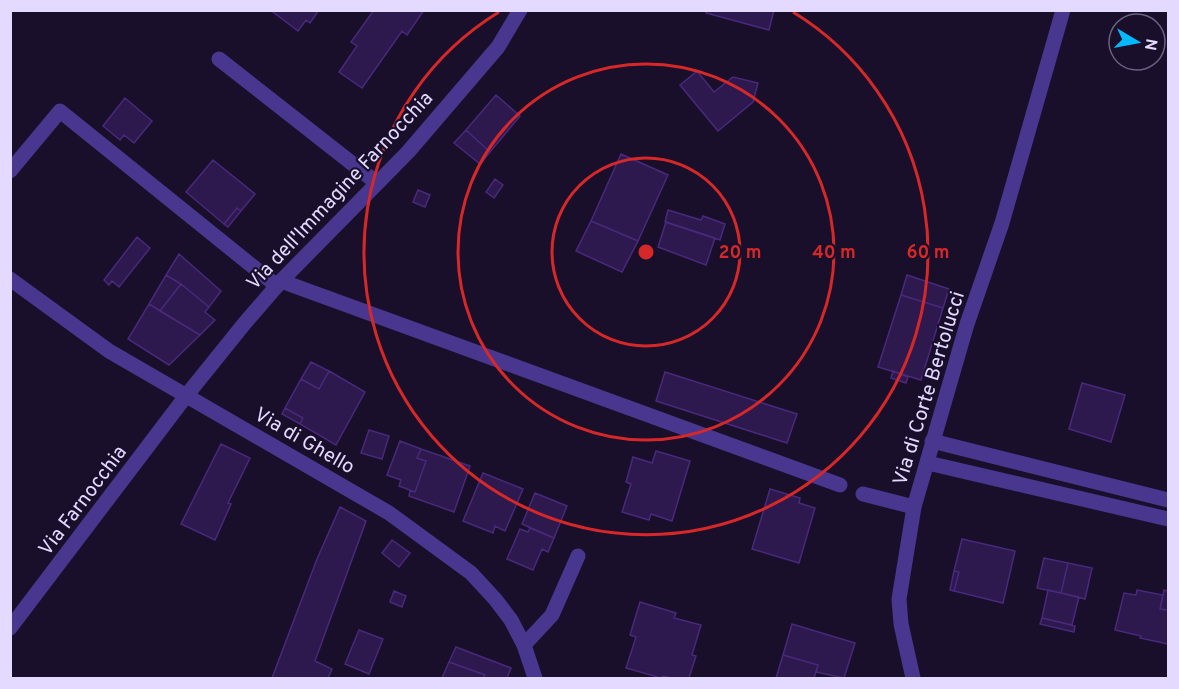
<svg xmlns="http://www.w3.org/2000/svg" width="1179" height="689" font-family="Overpass,sans-serif">
	<style>
		.building { fill: #2d194e; stroke: #48297c; stroke-width: 1.5 }
		.lines { fill: none; stroke-linecap: round; stroke-linejoin: round }
		.service { stroke: #49368e; stroke-width: 15 }
		.minor { stroke: #49368e; stroke-width: 15 }
		.ring { fill: none; stroke: #d62828; stroke-width: 3 }
		.labels { text-anchor: middle; stroke-width: 4.5; stroke-linejoin: round; paint-order: stroke }
		.street-label { font-size: 20px; fill: #e4d9ff; stroke: #190f2b }
		.centre { fill: #d62828; stroke: #190f2b; stroke-width: 3 }
		.ring-label { font-size: 18px; text-anchor: middle; font-weight: bold; fill: #d62828; stroke: #190f2b; stroke-width: 4.5; stroke-linejoin: round; paint-order: stroke }
	</style>
	<rect width="100%" height="100%" fill="#190f2b"/>
	<path class="building" d="M 274,10 L 319,10 L 310,23 L 306,20 L 298,31 L 273,12 Z
		M 374,10 L 424,10 L 407,35 L 402,31 L 362,88 L 339,72 L 357,46 L 351,42 Z
		M 706,10 L 774,10 L 769,30 L 706,13 Z
		M 697,71 L 714,92 L 733,77 L 758,83 L 753,102 L 718,131 L 680,85 Z
		M 496,95 L 520,116 L 490,152 L 466,130 Z
		M 125,98 L 152,121 L 134,143 L 124,135 L 120,140 L 103,126 Z
		M 466,130 L 490,152 L 480,164 L 454,143 Z
		M 621,154 L 668,175 L 638,241 L 591,221 Z
		M 213,160 L 255,194 L 241,211 L 237,208 L 224,224 L 186,192 Z
		M 495,179 L 503,185 L 494,198 L 486,192 Z
		M 418,190 L 430,195 L 425,207 L 413,202 Z
		M 237,208 L 241,211 L 228,227 L 224,224 Z
		M 668,210 L 701,220 L 703,216 L 725,224 L 720,240 L 665,222 Z
		M 591,221 L 638,241 L 622,272 L 576,251 Z
		M 666,222 L 715,238 L 706,265 L 658,247 Z
		M 137,237 L 150,248 L 119,287 L 112,281 L 109,285 L 104,280 Z
		M 179,254 L 221,291 L 209,307 L 181,284 L 166,275 Z
		M 166,275 L 181,284 L 160,311 L 149,304 Z
		M 907,275 L 949,289 L 943,308 L 901,295 Z
		M 181,284 L 209,307 L 205,312 L 215,320 L 200,335 L 160,311 Z
		M 901,295 L 943,308 L 921,380 L 878,367 Z
		M 149,304 L 200,335 L 169,365 L 128,339 Z
		M 311,362 L 329,371 L 319,389 L 301,379 Z
		M 329,371 L 365,392 L 336,445 L 300,424 L 303,418 L 285,408 L 301,379 L 319,389 Z
		M 893,371 L 908,377 L 906,383 L 891,378 Z
		M 665,372 L 797,414 L 787,443 L 656,401 Z
		M 1082,383 L 1125,395 L 1111,442 L 1069,429 Z
		M 285,408 L 303,418 L 300,424 L 282,414 Z
		M 369,430 L 389,436 L 382,459 L 361,453 Z
		M 400,441 L 421,449 L 417,458 L 426,461 L 415,492 L 399,486 L 401,480 L 387,475 Z
		M 221,444 L 250,458 L 228,503 L 231,504 L 215,540 L 181,524 Z
		M 421,449 L 470,466 L 454,512 L 409,496 L 410,491 L 415,492 L 426,461 L 417,458 Z
		M 656,451 L 690,461 L 672,521 L 651,514 L 649,520 L 622,512 L 631,484 L 626,482 L 633,457 L 652,463 Z
		M 483,473 L 523,489 L 505,531 L 495,526 L 493,533 L 463,521 Z
		M 770,489 L 800,498 L 799,503 L 815,508 L 799,563 L 752,549 Z
		M 535,493 L 567,506 L 554,538 L 522,524 Z
		M 340,507 L 366,521 L 315,661 L 332,669 L 328,678 L 272,678 L 317,559 Z
		M 530,528 L 554,538 L 548,552 L 542,549 L 533,570 L 507,559 L 520,529 L 528,532 Z
		M 962,539 L 1015,551 L 1003,603 L 954,591 L 959,572 L 954,571 Z
		M 392,540 L 410,553 L 399,567 L 382,553 Z
		M 1044,558 L 1068,563 L 1061,593 L 1037,588 Z
		M 1068,563 L 1092,568 L 1085,599 L 1061,593 Z
		M 954,571 L 959,572 L 954,591 L 950,590 Z
		M 1048,590 L 1079,597 L 1072,625 L 1042,618 Z
		M 1137,590 L 1163,595 L 1160,609 L 1168,610 L 1168,644 L 1140,638 L 1141,636 L 1115,630 L 1124,593 L 1136,595 Z
		M 1164,590 L 1168,591 L 1168,610 L 1160,609 Z
		M 394,591 L 406,596 L 402,607 L 390,602 Z
		M 640,602 L 676,613 L 674,618 L 701,625 L 692,655 L 696,656 L 689,678 L 671,678 L 663,676 L 661,678 L 626,668 L 636,637 L 630,635 Z
		M 1042,618 L 1075,626 L 1074,632 L 1040,624 Z
		M 792,624 L 855,643 L 844,678 L 816,672 L 818,665 L 783,655 Z
		M 359,630 L 383,639 L 369,674 L 345,664 Z
		M 456,647 L 511,668 L 507,678 L 483,678 L 485,675 L 449,662 Z
		M 783,655 L 818,665 L 814,678 L 776,678 Z
		M 449,662 L 485,675 L 483,678 L 442,678 Z"/>
	<g class="lines">
		<path class="service" d="M 219,59 L 377,183
			M 10,171 L 60,111 L 277,286
			M 281,281 L 840,485
			M 932,441 L 1168,500
			M 863,494 L 914,507
			M 524,645 L 552,615 L 578,556"/>
		<path class="minor" d="M 10,279 L 109,351 L 389,513 L 471,573 L 495,599 L 511,620 L 524,645 L 535,678
			M 928,463 L 1168,519
			M 10,628 L 186,396 L 244,324 L 281,281 L 408,152 L 498,47 L 520,10
			M 913,678 L 901,624 L 899,599 L 914,507 L 967,324 L 1002,223 L 1063,10"/>
	</g>
	<g class="ring">
		<circle cx="646" cy="252" r="94"/>
		<circle cx="646" cy="252" r="188"/>
		<path d="M793 12A282 282 0 1 1 499 12"/>
	</g>
	<g class="labels">
		<g class="street-label">
			<text transform="translate(339 190) rotate(-47)" y="7">Via dell'Immagine Farnocchia</text>
			<text transform="translate(928 388) rotate(-73)" y="7">Via di Corte Bertolucci</text>
			<text transform="translate(305 440) rotate(30)" y="7">Via di Ghello</text>
			<text transform="translate(82 500) rotate(-53)" y="7">Via Farnocchia</text>
		</g>
	</g>
	<circle cx="646" cy="252" r="9" class="centre"/>
	<g class="ring-label">
		<text x="740" y="258">20 m</text>
		<text x="834" y="258">40 m</text>
		<text x="928" y="258">60 m</text>
	</g>
	<rect width="1179" height="689" fill="none" stroke="#e4d9ff" stroke-width="24"/>
	<g transform="translate(1137 42) rotate(100)"><circle r="28" fill="#190f2b" stroke="#6a6080" stroke-width="1.5"/>
	<path d="M0-4.5L10 22L0 15L-10 22Z" fill="#05b9ff"/>
	<text y="-9" font-size="16" font-weight="bold" text-anchor="middle" fill="#e4d9ff">N</text>
	</g>
</svg>
